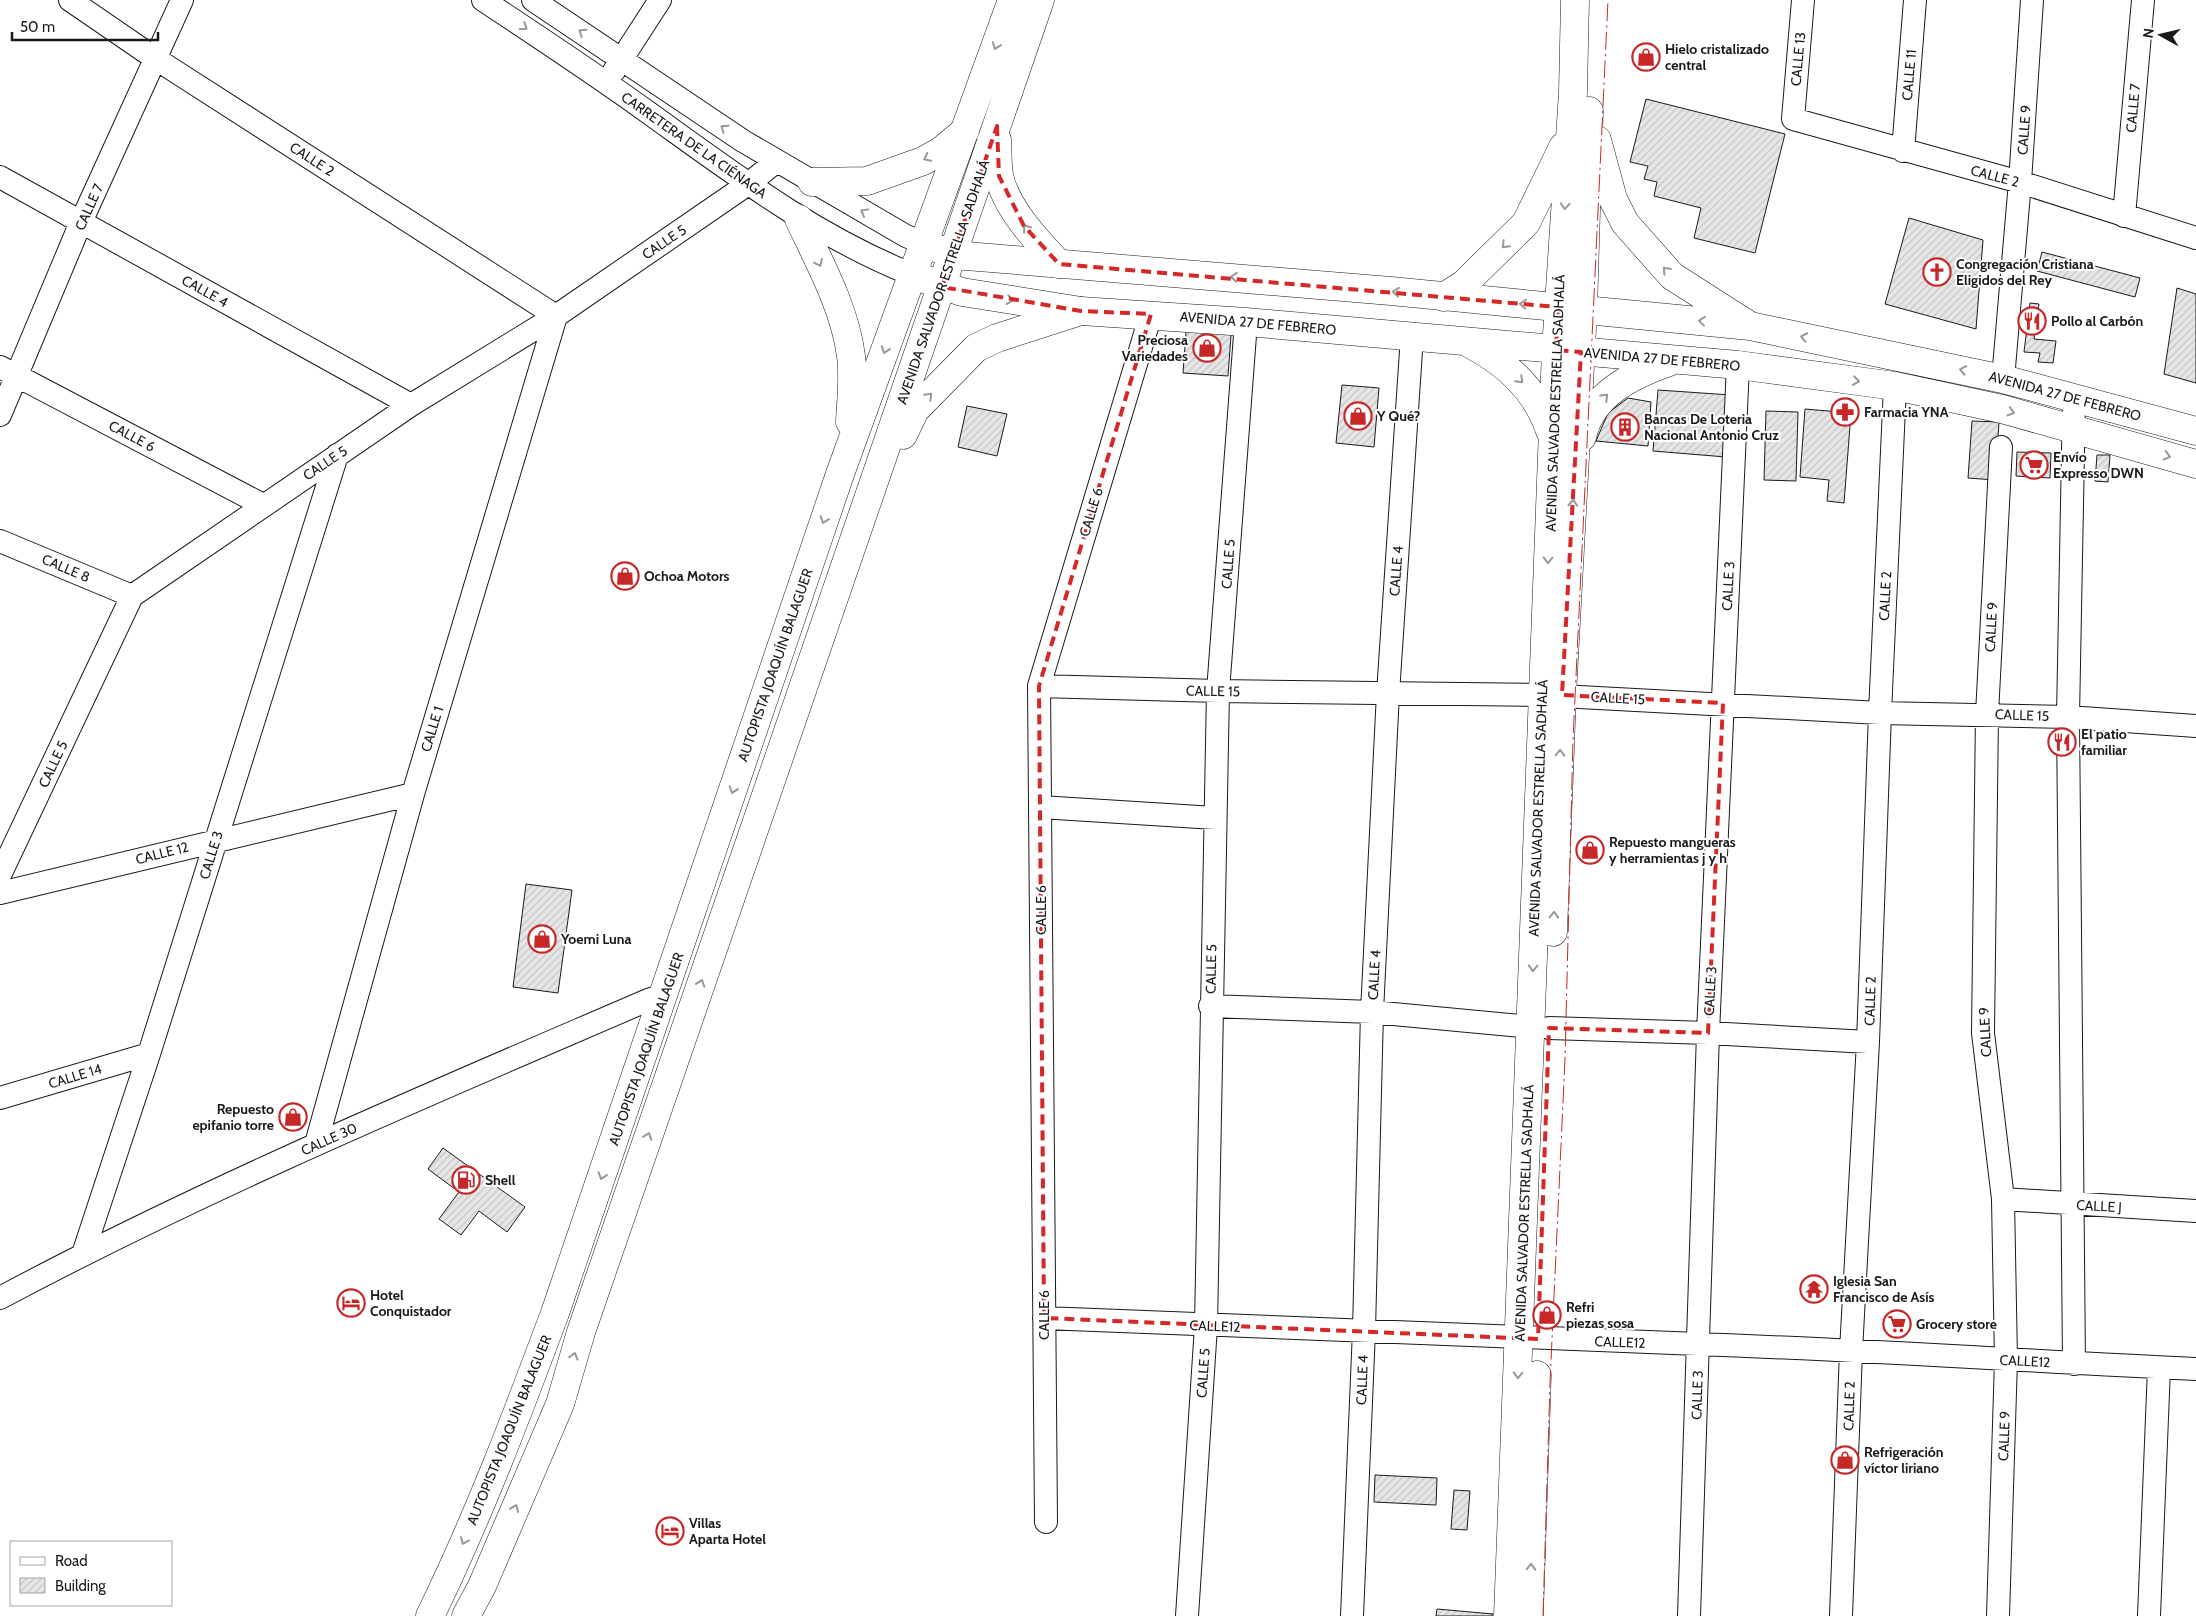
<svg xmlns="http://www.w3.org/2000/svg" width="2196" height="1616" font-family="Cabin,sans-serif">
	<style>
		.building { fill: url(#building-hatch); stroke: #1a1a1a }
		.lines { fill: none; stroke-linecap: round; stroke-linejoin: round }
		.minor-casing { stroke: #1a1a1a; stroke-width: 24 }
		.major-casing { stroke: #1a1a1a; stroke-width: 29 }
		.highway-casing { stroke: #1a1a1a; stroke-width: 29 }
		.minor { stroke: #fff; stroke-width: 22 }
		.major { stroke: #fff; stroke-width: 28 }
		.highway { stroke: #fff; stroke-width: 28 }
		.power { stroke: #c62828; stroke-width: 1; stroke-dasharray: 18 4 2.5 4; stroke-linecap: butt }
		.oneway { stroke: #989898 }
		.marked { fill: none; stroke: #d62828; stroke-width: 4; stroke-dasharray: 10 6; stroke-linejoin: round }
		.labels { text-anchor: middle; stroke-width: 4; stroke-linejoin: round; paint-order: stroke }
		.poi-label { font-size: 14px; font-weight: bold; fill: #1a1a1a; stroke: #fff; text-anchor: start }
		.street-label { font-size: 14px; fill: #1a1a1a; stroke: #fff }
	</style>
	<defs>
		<pattern id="building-hatch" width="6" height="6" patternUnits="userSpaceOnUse" patternTransform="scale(1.25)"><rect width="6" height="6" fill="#e6e6e6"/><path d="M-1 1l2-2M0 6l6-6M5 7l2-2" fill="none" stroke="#c5c5c5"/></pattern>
	</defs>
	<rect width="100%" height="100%" fill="#fff"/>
	<path class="building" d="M 1646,99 L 1785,134 L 1755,253 L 1694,238 L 1701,208 L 1654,196 L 1657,182 L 1644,179 L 1648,166 L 1630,162 Z
		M 1909,218 L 1983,240 L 1976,329 L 1885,304 Z
		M 2042,252 L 2140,278 L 2135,297 L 2037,271 Z
		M 2177,288 L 2196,294 L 2196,383 L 2164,374 Z
		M 2030,303 L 2039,304 L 2034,339 L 2056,341 L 2053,363 L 2038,362 L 2040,353 L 2024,352 Z
		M 1187,319 L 1232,322 L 1228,376 L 1183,373 Z
		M 1342,385 L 1379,388 L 1374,447 L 1336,443 Z
		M 1658,390 L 1731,395 L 1726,457 L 1653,451 Z
		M 1628,398 L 1651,402 L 1648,446 L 1596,441 L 1608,413 Z
		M 967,406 L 1007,414 L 997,456 L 958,447 Z
		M 1805,409 L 1851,413 L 1844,503 L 1827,501 L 1829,480 L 1800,477 Z
		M 1766,411 L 1798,412 L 1796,481 L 1764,480 Z
		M 1972,421 L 1999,422 L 1995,480 L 1968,478 Z
		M 2017,452 L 2051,453 L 2050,478 L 2016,476 Z
		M 2097,455 L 2110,455 L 2108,482 L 2095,481 Z
		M 526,884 L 572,890 L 558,993 L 513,987 Z
		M 443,1148 L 525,1207 L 507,1232 L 479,1211 L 461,1235 L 439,1219 L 459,1192 L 428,1169 Z
		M 1375,1475 L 1437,1478 L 1436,1505 L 1374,1502 Z
		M 1454,1490 L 1470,1491 L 1467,1530 L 1451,1529 Z
		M 1437,1609 L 1493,1614 L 1492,1616 L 1436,1616 Z"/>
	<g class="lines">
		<g class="minor-casing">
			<path id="minor" d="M 70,0 L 156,59 L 556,316 L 413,794 L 316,1144
				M 483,0 C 539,37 595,74 649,113 C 734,174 815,236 913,275
				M 533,0 L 743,141 L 906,236 L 923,243
				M 1803,0 L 1793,119 L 2020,182 L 2196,238
				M 614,71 L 660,0
				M 1903,151 L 1915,0
				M 0,177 L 411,405
				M 2124,216 L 2143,0
				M 0,367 L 263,505
				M 2003,379 L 2020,182 L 2032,0
				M 0,415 L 81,222 L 182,0
				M 0,541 L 132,596
				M 1039,686 L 1218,691 L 1542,695 L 1880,713 L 2068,717 L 2196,726
				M 1040,807 L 1215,818
				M 0,875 L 132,596 L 411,405 L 556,316 L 748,184 L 777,161
				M 0,893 L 413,794
				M 1210,1006 L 1372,1012 L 1531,1027
				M 1549,1028 L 1708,1033 L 1868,1042
				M 0,1098 L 149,1054
				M 2003,1199 L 2196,1211
				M 83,1254 L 149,1054 L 337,455
				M 0,1298 C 210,1186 430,1094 648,1000 L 664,995
				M 1044,1318 C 1262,1328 1480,1336 1698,1344 C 1864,1350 2030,1361 2196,1369
				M 2074,1364 L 2068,717 L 2074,398
				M 1046,1522 L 1039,686 L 1151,314
				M 1187,1616 L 1206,1326 L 1218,691 L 1246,322
				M 1352,1616 L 1364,1330 L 1372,1012 L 1388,693 L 1412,336
				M 1689,1616 L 1708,1033 L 1738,365
				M 1841,1616 L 1851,1351 L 1868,1042 L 1880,713 L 1895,386
				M 1998,1616 L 2006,1360 L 2003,1199 L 1983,1033 L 1987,714 L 2001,447
				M 2149,1616 L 2159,1368"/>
		</g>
		<g class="major-casing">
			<path id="major" d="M 1597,140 L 1613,199 L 1625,223 L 1672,276 L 1747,324
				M 923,243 L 954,255 L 1391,291 L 1750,326 L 2003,379 L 2196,431
				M 913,275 L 962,292 L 1081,311 L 1246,322 L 1738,365 L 1895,386 L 2002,409 L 2196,464
				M 1444,297 L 1464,284 L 1526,223 L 1563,147
				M 1472,345 C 1508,364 1537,391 1550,431
				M 1582,437 C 1591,394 1632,375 1669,362
				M 1553,932 L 1562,695 L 1583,310 L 1589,111
				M 1508,1616 L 1556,350 L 1573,92 L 1575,0
				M 1529,1616 L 1537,1375"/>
		</g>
		<g class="highway-casing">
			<path id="highway" d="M 997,140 C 998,151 997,164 999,175 C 1005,207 1037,241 1059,264
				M 812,182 L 867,181 L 923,161 L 941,151 L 965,131
				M 799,219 C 819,262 845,308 851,356 C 854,377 851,400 850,422
				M 903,435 L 915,410 L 976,348 L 997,338 L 1081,311
				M 430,1616 C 478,1518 517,1415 555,1313 L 840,474 L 1012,0
				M 466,1616 L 482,1586 L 560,1404 L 581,1332 L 1040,0"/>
		</g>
		<use href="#minor" class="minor"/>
		<use href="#major" class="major"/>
		<use href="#highway" class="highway"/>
		<path class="power" d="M 1543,1616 L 1550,1383 L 1565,1059 L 1573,740 L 1608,0"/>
	</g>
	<defs><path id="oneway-chevron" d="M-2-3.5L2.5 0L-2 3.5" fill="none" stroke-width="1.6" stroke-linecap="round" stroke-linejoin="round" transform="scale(1.25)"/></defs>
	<g class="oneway">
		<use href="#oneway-chevron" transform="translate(524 27) rotate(34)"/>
		<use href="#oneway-chevron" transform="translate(582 32) rotate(-146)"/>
		<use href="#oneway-chevron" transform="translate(996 46) rotate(110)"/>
		<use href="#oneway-chevron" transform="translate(724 128) rotate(-145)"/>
		<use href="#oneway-chevron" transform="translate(927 158) rotate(154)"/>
		<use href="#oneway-chevron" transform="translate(1565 206) rotate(94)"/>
		<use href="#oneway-chevron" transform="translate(864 212) rotate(-151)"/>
		<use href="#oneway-chevron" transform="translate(1026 228) rotate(-128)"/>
		<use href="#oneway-chevron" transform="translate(1505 245) rotate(135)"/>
		<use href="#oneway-chevron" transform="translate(819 263) rotate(65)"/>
		<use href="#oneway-chevron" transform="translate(1666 270) rotate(-132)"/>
		<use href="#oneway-chevron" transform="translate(1234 277) rotate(-175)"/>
		<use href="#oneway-chevron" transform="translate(1396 292) rotate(-174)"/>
		<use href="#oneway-chevron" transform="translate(1010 300) rotate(9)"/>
		<use href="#oneway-chevron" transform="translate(1523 304) rotate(-175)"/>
		<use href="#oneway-chevron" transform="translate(1702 321) rotate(-174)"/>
		<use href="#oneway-chevron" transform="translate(1804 337) rotate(-168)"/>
		<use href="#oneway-chevron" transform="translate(885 350) rotate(110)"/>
		<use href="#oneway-chevron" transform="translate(1963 370) rotate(-169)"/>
		<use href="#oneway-chevron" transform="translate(1520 380) rotate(45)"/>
		<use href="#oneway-chevron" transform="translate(1856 381) rotate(8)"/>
		<use href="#oneway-chevron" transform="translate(929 396) rotate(-45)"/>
		<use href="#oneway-chevron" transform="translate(1605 397) rotate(-44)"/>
		<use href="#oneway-chevron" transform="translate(2011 412) rotate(16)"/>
		<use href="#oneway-chevron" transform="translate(2167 456) rotate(15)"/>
		<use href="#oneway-chevron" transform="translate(1573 503) rotate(-87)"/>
		<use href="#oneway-chevron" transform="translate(824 520) rotate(109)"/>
		<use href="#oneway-chevron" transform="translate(1548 560) rotate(92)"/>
		<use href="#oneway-chevron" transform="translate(1560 753) rotate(-88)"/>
		<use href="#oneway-chevron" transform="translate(733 790) rotate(109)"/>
		<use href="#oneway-chevron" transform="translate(1554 915) rotate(-88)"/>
		<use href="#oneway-chevron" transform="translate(1533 968) rotate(92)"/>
		<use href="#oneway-chevron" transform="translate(701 983) rotate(-71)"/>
		<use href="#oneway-chevron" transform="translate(648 1136) rotate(-71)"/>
		<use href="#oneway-chevron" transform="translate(602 1176) rotate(109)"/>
		<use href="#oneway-chevron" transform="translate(574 1356) rotate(-74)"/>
		<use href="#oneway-chevron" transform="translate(1518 1375) rotate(92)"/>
		<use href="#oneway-chevron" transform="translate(515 1508) rotate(-67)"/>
		<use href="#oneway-chevron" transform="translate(464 1541) rotate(113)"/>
		<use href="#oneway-chevron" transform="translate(1531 1567) rotate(-88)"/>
	</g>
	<path class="marked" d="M 997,126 L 999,176 L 1024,226 L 1059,264 L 1558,307 L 1556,350 L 1581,352 L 1562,695 L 1723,703 L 1708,1033 L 1549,1028 L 1538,1339 L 1044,1318 L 1039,686 L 1151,314 L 1081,311 L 942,287 Z"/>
	<defs>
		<g id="shop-ring" transform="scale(1.4375)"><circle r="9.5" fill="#fff" stroke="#c62828" stroke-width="1.5"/><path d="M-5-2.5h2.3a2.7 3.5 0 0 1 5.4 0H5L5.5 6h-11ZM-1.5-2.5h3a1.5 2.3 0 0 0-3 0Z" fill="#c62828"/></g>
		<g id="church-ring" transform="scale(1.4375)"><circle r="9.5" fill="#fff" stroke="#c62828" stroke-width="1.5"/><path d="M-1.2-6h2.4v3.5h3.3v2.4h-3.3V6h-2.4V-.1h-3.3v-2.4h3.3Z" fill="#c62828"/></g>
		<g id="restaurant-ring" transform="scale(1.4375)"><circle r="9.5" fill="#fff" stroke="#c62828" stroke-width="1.5"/><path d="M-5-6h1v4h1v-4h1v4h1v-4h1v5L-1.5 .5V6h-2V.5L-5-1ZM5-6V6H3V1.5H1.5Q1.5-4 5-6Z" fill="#c62828"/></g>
		<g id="pharmacy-ring" transform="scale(1.4375)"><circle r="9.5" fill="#fff" stroke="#c62828" stroke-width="1.5"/><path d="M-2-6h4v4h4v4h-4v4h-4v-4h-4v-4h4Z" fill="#c62828"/></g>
		<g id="building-ring" transform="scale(1.4375)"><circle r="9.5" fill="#fff" stroke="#c62828" stroke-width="1.5"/><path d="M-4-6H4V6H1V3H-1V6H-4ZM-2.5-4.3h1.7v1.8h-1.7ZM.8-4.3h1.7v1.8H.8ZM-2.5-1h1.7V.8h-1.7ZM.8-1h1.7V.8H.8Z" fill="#c62828"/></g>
		<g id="supermarket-ring" transform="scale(1.4375)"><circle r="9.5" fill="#fff" stroke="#c62828" stroke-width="1.5"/><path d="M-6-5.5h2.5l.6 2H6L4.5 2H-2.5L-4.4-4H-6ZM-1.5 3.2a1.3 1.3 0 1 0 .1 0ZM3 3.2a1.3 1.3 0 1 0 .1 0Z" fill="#c62828"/></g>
		<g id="fuel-ring" transform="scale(1.4375)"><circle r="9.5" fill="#fff" stroke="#c62828" stroke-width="1.5"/><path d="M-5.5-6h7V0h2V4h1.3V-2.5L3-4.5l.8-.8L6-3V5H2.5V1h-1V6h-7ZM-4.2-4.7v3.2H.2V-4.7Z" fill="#c62828"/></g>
		<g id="temple-ring" transform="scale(1.4375)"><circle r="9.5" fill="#fff" stroke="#c62828" stroke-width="1.5"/><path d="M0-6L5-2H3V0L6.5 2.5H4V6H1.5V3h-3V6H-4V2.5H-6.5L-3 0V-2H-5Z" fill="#c62828"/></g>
		<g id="hotel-ring" transform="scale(1.4375)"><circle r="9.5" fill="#fff" stroke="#c62828" stroke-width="1.5"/><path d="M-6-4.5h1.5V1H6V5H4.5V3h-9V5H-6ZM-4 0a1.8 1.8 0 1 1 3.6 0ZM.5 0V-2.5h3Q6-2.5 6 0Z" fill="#c62828"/></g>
	</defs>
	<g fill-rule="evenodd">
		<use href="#shop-ring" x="1646" y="57"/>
		<use href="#church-ring" x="1937" y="272"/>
		<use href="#restaurant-ring" x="2032" y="321"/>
		<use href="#shop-ring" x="1207" y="348"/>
		<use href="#pharmacy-ring" x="1845" y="412"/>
		<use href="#shop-ring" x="1358" y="416"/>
		<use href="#building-ring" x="1625" y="427"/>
		<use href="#supermarket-ring" x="2034" y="465"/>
		<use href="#shop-ring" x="625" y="576"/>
		<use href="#restaurant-ring" x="2062" y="742"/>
		<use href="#shop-ring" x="1590" y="850"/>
		<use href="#shop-ring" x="542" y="939"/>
		<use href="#shop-ring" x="293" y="1117"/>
		<use href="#fuel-ring" x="466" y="1180"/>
		<use href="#temple-ring" x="1814" y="1289"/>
		<use href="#hotel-ring" x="351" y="1303"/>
		<use href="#shop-ring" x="1547" y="1315"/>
		<use href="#supermarket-ring" x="1897" y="1324"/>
		<use href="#shop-ring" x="1845" y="1460"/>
		<use href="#hotel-ring" x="670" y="1531"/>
	</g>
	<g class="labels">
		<g class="poi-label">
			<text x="1665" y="54">Hielo cristalizado<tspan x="1665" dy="16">central</tspan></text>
			<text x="1956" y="269">Congregación Cristiana<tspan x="1956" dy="16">Eligidos del Rey</tspan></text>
			<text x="2051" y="326">Pollo al Carbón</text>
			<text x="1188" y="345" text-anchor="end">Preciosa<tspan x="1188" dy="16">Variedades</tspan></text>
			<text x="1864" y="417">Farmacia YNA</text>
			<text x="1377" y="421">Y Qué?</text>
			<text x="1644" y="424">Bancas De Loteria<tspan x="1644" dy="16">Nacional Antonio Cruz</tspan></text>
			<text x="2053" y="462">Envío<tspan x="2053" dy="16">Expresso DWN</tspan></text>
			<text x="644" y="581">Ochoa Motors</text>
			<text x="2081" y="739">El patio<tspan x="2081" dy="16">familiar</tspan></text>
			<text x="1609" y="847">Repuesto mangueras<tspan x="1609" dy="16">y herramientas j y h</tspan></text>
			<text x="561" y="944">Yoemi Luna</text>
			<text x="274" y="1114" text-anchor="end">Repuesto<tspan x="274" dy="16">epifanio torre</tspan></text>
			<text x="485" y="1185">Shell</text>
			<text x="1833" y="1286">Iglesia San<tspan x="1833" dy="16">Francisco de Asís</tspan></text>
			<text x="370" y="1300">Hotel<tspan x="370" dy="16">Conquistador</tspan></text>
			<text x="1566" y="1312">Refri<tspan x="1566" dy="16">piezas sosa</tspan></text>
			<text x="1916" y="1329">Grocery store</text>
			<text x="1864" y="1457">Refrigeración<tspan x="1864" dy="16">víctor liriano</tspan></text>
			<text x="689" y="1528">Villas<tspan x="689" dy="16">Aparta Hotel</tspan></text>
		</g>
		<g class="street-label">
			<text transform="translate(1798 59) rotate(-85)" y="5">CALLE 13</text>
			<text transform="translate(1909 75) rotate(-85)" y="5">CALLE 11</text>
			<text transform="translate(2133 108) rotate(-85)" y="5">CALLE 7</text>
			<text transform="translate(2024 130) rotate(-86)" y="5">CALLE 9</text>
			<text transform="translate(694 145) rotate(35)" y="5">CARRETERA DE LA CIÉNAGA</text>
			<text transform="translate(312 159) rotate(33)" y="5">CALLE 2</text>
			<text transform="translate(1995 176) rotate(15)" y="5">CALLE 2</text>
			<text transform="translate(89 207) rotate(-66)" y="5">CALLE 7</text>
			<text transform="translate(664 242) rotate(-34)" y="5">CALLE 5</text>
			<text transform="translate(943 282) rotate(-71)" y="5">AVENIDA SALVADOR ESTRELLA SADHALÁ</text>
			<text transform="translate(205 291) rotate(29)" y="5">CALLE 4</text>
			<text transform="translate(1258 323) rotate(5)" y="5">AVENIDA 27 DE FEBRERO</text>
			<text transform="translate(1662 359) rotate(5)" y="5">AVENIDA 27 DE FEBRERO</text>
			<text transform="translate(2065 396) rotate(15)" y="5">AVENIDA 27 DE FEBRERO</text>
			<text transform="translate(1555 403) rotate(-88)" y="5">AVENIDA SALVADOR ESTRELLA SADHALÁ</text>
			<text transform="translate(132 436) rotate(28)" y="5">CALLE 6</text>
			<text transform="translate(325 463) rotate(-34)" y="5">CALLE 5</text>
			<text transform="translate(1091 512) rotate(-73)" y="5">CALLE 6</text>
			<text transform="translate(1228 564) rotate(-86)" y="5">CALLE 5</text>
			<text transform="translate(66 568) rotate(23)" y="5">CALLE 8</text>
			<text transform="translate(1396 571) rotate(-86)" y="5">CALLE 4</text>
			<text transform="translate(1728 586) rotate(-87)" y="5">CALLE 3</text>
			<text transform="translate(1885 596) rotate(-87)" y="5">CALLE 2</text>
			<text transform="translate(1991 627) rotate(-87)" y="5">CALLE 9</text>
			<text transform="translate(775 665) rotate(-71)" y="5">AUTOPISTA JOAQUÍN BALAGUER</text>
			<text transform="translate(1213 691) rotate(1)" y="5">CALLE 15</text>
			<text transform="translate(1618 698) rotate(3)" y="5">CALLE 15</text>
			<text transform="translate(2022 715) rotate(2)" y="5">CALLE 15</text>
			<text transform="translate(432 729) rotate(-73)" y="5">CALLE 1</text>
			<text transform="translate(53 764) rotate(-65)" y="5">CALLE 5</text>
			<text transform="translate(1538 808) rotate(-88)" y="5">AVENIDA SALVADOR ESTRELLA SADHALÁ</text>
			<text transform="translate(162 853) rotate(-14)" y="5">CALLE 12</text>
			<text transform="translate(211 855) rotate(-73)" y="5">CALLE 3</text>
			<text transform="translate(1041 910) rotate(-90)" y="5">CALLE 6</text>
			<text transform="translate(1211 969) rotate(-89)" y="5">CALLE 5</text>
			<text transform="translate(1374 975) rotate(-87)" y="5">CALLE 4</text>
			<text transform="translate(1710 991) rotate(-87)" y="5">CALLE 3</text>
			<text transform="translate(1870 1001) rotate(-88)" y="5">CALLE 2</text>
			<text transform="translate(1985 1032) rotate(-93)" y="5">CALLE 9</text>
			<text transform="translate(646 1049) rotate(-71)" y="5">AUTOPISTA JOAQUÍN BALAGUER</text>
			<text transform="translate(75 1076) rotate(-17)" y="5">CALLE 14</text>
			<text transform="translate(329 1139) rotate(-24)" y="5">CALLE 30</text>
			<text transform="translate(2099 1206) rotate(3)" y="5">CALLE J</text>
			<text transform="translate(1524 1213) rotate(-88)" y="5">AVENIDA SALVADOR ESTRELLA SADHALÁ</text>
			<text transform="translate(1044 1315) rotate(-90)" y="5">CALLE 6</text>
			<text transform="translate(1215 1326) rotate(2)" y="5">CALLE12</text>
			<text transform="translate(1620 1342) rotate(2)" y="5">CALLE12</text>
			<text transform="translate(2025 1361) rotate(3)" y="5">CALLE12</text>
			<text transform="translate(1203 1373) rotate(-86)" y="5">CALLE 5</text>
			<text transform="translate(1362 1380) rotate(-88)" y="5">CALLE 4</text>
			<text transform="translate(1697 1395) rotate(-88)" y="5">CALLE 3</text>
			<text transform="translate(1849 1406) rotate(-88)" y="5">CALLE 2</text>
			<text transform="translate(509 1430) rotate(-68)" y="5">AUTOPISTA JOAQUÍN BALAGUER</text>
			<text transform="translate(2004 1436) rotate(-88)" y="5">CALLE 9</text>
		</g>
	</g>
	<rect x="10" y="1541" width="162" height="65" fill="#ffffff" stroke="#a3a3a3"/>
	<rect x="20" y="1557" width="25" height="8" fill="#ffffff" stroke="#a3a3a3"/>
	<text x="55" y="1566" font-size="15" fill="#1a1a1a">Road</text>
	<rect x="20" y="1578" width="25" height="15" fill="url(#building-hatch)" stroke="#a3a3a3"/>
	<text x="55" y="1591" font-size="15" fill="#1a1a1a">Building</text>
	<g transform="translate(2161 35) rotate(278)" stroke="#ffffff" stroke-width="4" paint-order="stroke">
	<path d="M0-4L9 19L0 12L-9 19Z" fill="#1a1a1a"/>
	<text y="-8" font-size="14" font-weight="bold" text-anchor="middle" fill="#1a1a1a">N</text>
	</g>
	<path d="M12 32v8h146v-8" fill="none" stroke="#1a1a1a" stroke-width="2.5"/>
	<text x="20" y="32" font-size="15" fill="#1a1a1a" stroke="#ffffff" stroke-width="4" paint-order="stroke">50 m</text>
</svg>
